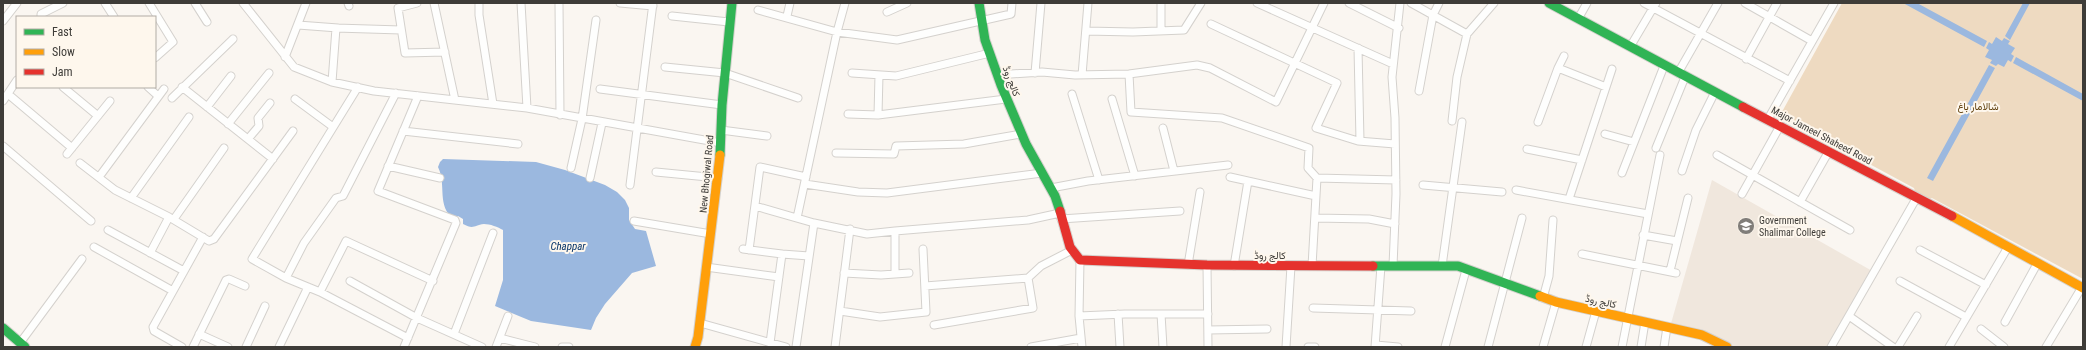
<svg xmlns="http://www.w3.org/2000/svg" width="2086" height="350" font-family="'Roboto Condensed',Vazirmatn,sans-serif">
	<style>
		.built { fill: #f0e7dd }
		.green { fill: #eedac1 }
		.water { fill: #9bb8df }
		.lines { fill: none; stroke-linecap: round; stroke-linejoin: round }
		.street-casing { stroke: #d4d1cd; stroke-width: 9 }
		.fast-casing { stroke: #d4d1cd; stroke-width: 11 }
		.slow-casing { stroke: #d4d1cd; stroke-width: 11 }
		.jam-casing { stroke: #d4d1cd; stroke-width: 11 }
		.street { stroke: #fefefd; stroke-width: 7 }
		.fast { stroke: #30b455; stroke-width: 9 }
		.slow { stroke: #ff9f0a; stroke-width: 9 }
		.jam { stroke: #e5322d; stroke-width: 9 }
		.labels { text-anchor: middle; stroke-width: 4; stroke-linejoin: round; paint-order: stroke }
		.street-label { font-size: 10px; fill: #3e3c38; stroke: #fef7ed }
		.park-label { font-size: 10px; fill: #5f3f0c; stroke: #fef7ed }
		.poi-label { font-size: 10px; fill: #3e3c38; stroke: #fef7ed; text-anchor: start }
		.water-label { font-size: 11px; font-style: italic; fill: #093569; stroke: #fef7ed }
	</style>
	<rect width="100%" height="100%" fill="#faf6f1"/>
	<path class="built" d="M 1712,180 L 1874,272 L 1831,347 L 1728,347 L 1670,327 Z"/>
	<path class="green" d="M 1842,3 L 2083,3 L 2083,279 L 1932,198 L 1925,200 L 1916,195 L 1914,188 L 1786,119 L 1781,120 L 1778,118 L 1777,115 L 1779,111 L 1783,110 Z"/>
	<path class="water" d="M 1903,3 L 1917,3 L 1987,41 L 1984,47 Z
		M 2023,3 L 2030,3 L 2010,40 L 2005,36 Z
		M 1996,37 L 2002,41 L 2004,38 L 2010,41 L 2008,44 L 2015,48 L 2011,54 L 2014,56 L 2011,62 L 2008,60 L 2004,67 L 1998,64 L 1996,66 L 1990,63 L 1992,60 L 1985,57 L 1989,50 L 1986,48 L 1989,42 L 1992,44 Z
		M 2016,57 L 2083,94 L 2083,101 L 2013,63 Z
		M 1989,65 L 1995,68 L 1933,181 L 1927,178 Z
		M 443,159 L 536,162 L 565,170 L 605,185 L 617,192 L 625,200 L 629,208 L 629,220 L 635,229 L 646,231 L 656,266 L 632,273 L 605,304 L 596,318 L 591,330 L 531,321 L 495,306 L 503,280 L 503,230 C 498,227 490,224 484,224 C 474,225 474,230 463,224 L 463,219 L 458,216 L 454,219 C 436,206 447,185 438,167 L 440,162 Z"/>
	<g class="lines">
		<g class="street-casing">
			<path id="street" d="M 105,3 L 114,17
				M 149,3 L 173,42 L 155,58
				M 195,3 L 207,22
				M 243,3 L 294,67 L 332,82 L 374,91 L 527,108 L 721,143
				M 348,3 L 349,6
				M 417,3 L 398,8 L 405,53 L 445,52
				M 434,3 L 455,100
				M 479,3 L 479,15 L 493,104
				M 521,3 L 527,108
				M 559,3 L 560,115
				M 620,3 L 653,6
				M 1257,3 L 1393,64
				M 1349,3 L 1399,28
				M 1411,3 L 1467,34 L 1494,3
				M 1644,3 L 1790,81
				M 1745,3 L 1812,41
				M 758,10 L 837,32 L 897,40 L 1011,14 L 1012,3
				M 887,12 L 907,3
				M 672,16 L 729,22
				M 787,16 L 790,3
				M 41,17 L 41,14 L 63,3
				M 1578,19 L 1587,3
				M 3,21 L 17,3
				M 1211,24 L 1337,83 L 1316,128 L 1358,141 L 1395,144
				M 298,25 L 338,28
				M 1086,31 L 1133,32 L 1184,30 L 1201,3
				M 1161,31 L 1161,3
				M 1630,47 L 1656,3
				M 1358,48 L 1360,141
				M 1564,56 L 1558,68 L 1606,87
				M 285,57 L 306,3
				M 1746,59 L 1777,3
				M 665,67 L 725,73 L 798,98
				M 852,73 L 896,76 L 990,53
				M 1035,73 L 1041,3
				M 1678,73 L 1718,3
				M 1129,74 L 1131,112 L 1222,118 L 1309,148 L 1308,168 L 1317,178 L 1396,180
				M 997,75 L 1042,72 L 1075,75 L 1129,74 L 1197,65 L 1210,68 L 1276,102 L 1324,3
				M 1082,75 L 1088,3
				M 332,82 L 336,28 L 401,30
				M 63,87 L 98,116
				M 148,87 L 158,96
				M 182,87 L 273,159
				M 358,87 L 252,259 L 286,278 L 320,292 L 408,338
				M 600,89 L 722,105
				M 1419,91 L 1433,15 L 1439,3
				M 8,94 L 72,148
				M 1072,94 L 1099,180
				M 172,98 L 233,39
				M 295,99 L 333,127
				M 1112,99 L 1135,176
				M 3,101 L 17,80
				M 207,107 L 231,76
				M 848,114 L 878,115 L 1006,99
				M 878,115 L 879,75
				M 1768,119 L 1834,3
				M 1452,121 L 1457,77 L 1467,34
				M 1538,122 L 1558,68
				M 228,124 L 269,73
				M 1163,128 L 1174,171
				M 721,130 L 767,136
				M 403,131 L 518,144
				M 1605,134 L 1634,142
				M 248,139 L 259,126 L 258,118 L 270,103
				M 3,146 L 91,221
				M 1656,148 L 1685,77
				M 1527,149 L 1582,160
				M 836,153 L 894,154 L 896,146 L 964,144 L 1021,134
				M 67,154 L 110,101
				M 1717,155 L 1850,230
				M 80,163 L 115,190 L 169,217
				M 388,166 L 440,178
				M 571,168 L 582,119 L 596,20
				M 1682,171 L 1696,130 L 1715,92
				M 656,172 L 718,178
				M 1622,173 L 1664,66
				M 99,177 L 164,89
				M 1230,177 L 1316,196
				M 590,178 L 602,123
				M 805,184 L 858,192 L 887,193 L 1042,173
				M 630,185 L 653,3
				M 1423,185 L 1502,192
				M 1051,188 L 1088,181 L 1228,165
				M 1516,190 L 1648,214
				M 1742,194 L 1780,126
				M 131,198 L 189,117
				M 1569,199 L 1612,69
				M 1800,202 L 1829,151
				M 755,206 L 814,223 L 867,234 L 895,231
				M 797,218 L 837,32 L 845,3
				M 1315,218 L 1369,219 L 1395,224
				M 174,219 L 224,148
				M 1061,219 L 1180,211
				M 634,221 L 711,234
				M 108,230 L 184,271
				M 1643,235 L 1677,241
				M 94,247 L 173,291
				M 743,249 L 782,254
				M 749,250 L 760,167 L 806,177
				M 1920,250 L 1986,285
				M 150,253 L 169,217 L 209,241 L 214,239 L 293,131
				M 1582,254 L 1676,273
				M 1188,265 L 1200,192
				M 1207,265 L 1208,347
				M 1234,266 L 1248,181
				M 1312,266 L 1317,178
				M 1393,266 L 1396,194 L 1395,118 L 1392,77 L 1400,3
				M 1442,266 L 1462,122
				M 706,267 L 779,277
				M 1670,271 L 1688,198
				M 844,273 L 881,275 L 909,273
				M 895,274 L 895,231 L 1028,220 L 1060,213
				M 286,278 L 304,243 L 336,198 L 343,196 L 396,93
				M 350,281 L 417,318 L 482,347
				M 1900,281 L 1966,317
				M 925,286 L 1028,278
				M 320,292 L 346,241 L 433,281
				M 1543,298 L 1549,276 L 1553,220
				M 1313,308 L 1411,311
				M 840,311 L 880,317 L 926,312 L 923,249
				M 1118,314 L 1120,347
				M 1161,314 L 1163,347
				M 1079,316 L 1080,260
				M 1849,316 L 1893,347
				M 2005,322 L 2037,264
				M 700,323 L 786,347
				M 934,325 L 1033,308 L 1028,278 L 1041,266 L 1072,250
				M 1981,329 L 2004,347
				M 1208,330 L 1267,329
				M 199,334 L 228,347
				M 454,334 L 493,233
				M 500,338 L 535,347
				M 20,343 L 82,259
				M 770,343 L 782,254 L 809,256
				M 1376,345 L 1398,347
				M 182,347 L 154,331 L 153,327 L 203,237
				M 193,347 L 226,280 L 229,279 L 245,286
				M 246,347 L 265,306
				M 279,347 L 308,287
				M 404,347 L 456,223 L 455,220 L 378,191 L 418,96
				M 496,347 L 508,316
				M 562,347 L 569,347
				M 796,347 L 814,223
				M 835,347 L 850,229
				M 1031,347 L 1081,338
				M 1082,347 L 1079,316 L 1125,314 L 1208,314
				M 1286,347 L 1291,266
				M 1308,347 L 1315,347
				M 1375,347 L 1381,266
				M 1445,347 L 1466,270
				M 1488,347 L 1522,218
				M 1543,347 L 1556,302
				M 1586,347 L 1596,311
				M 1622,347 L 1660,155
				M 1641,347 L 1645,322
				M 1664,347 L 1667,327
				M 1831,347 L 1917,197
				M 1898,347 L 1917,316
				M 1949,347 L 2008,247
				M 2046,347 L 2082,287"/>
		</g>
		<g class="fast-casing">
			<path id="fast" d="M 979,3 L 985,40 L 1001,85 L 1026,144 L 1055,196 L 1060,211
				M 1549,3 L 1743,107
				M 720,155 L 722,105 L 732,3
				M 1373,266 L 1458,266 L 1540,296
				M 3,328 L 25,347"/>
		</g>
		<g class="slow-casing">
			<path id="slow" d="M 1952,216 L 2083,288
				M 1540,296 L 1556,302 L 1702,335 L 1727,347
				M 695,347 L 698,337 L 720,155"/>
		</g>
		<g class="jam-casing">
			<path id="jam" d="M 1743,107 L 1952,216
				M 1060,211 L 1070,247 L 1080,260 L 1207,265 L 1373,266"/>
		</g>
		<use href="#street" class="street"/>
		<use href="#fast" class="fast"/>
		<use href="#slow" class="slow"/>
		<use href="#jam" class="jam"/>
	</g>
	<defs>
		<g id="university-disc" transform="scale(0.9)"><circle r="9.5" fill="#807d79" stroke="#fef7ed"/><path d="M0-5L7-2L0 1L-7-2ZM-4 1L0 2.5L4 1V4Q0 6-4 4Z" fill="#fff"/></g>
	</defs>
	<g fill-rule="evenodd">
		<use href="#university-disc" x="1746" y="226"/>
	</g>
	<g class="labels">
		<g class="street-label">
			<text transform="translate(1012 81) rotate(69)" y="4">کالج روڈ</text>
			<text transform="translate(1822 135) rotate(28)" y="4">Major Jameel Shaheed Road</text>
			<text transform="translate(706 174) rotate(-85)" y="4">New Bhogiwal Road</text>
			<text x="1270" y="259">کالج روڈ</text>
			<text transform="translate(1601 301) rotate(12)" y="4">کالج روڈ</text>
		</g>
		<g class="park-label">
			<text x="1978" y="110">شالامار باغ</text>
		</g>
		<g class="poi-label">
			<text x="1759" y="224">Government<tspan x="1759" dy="12">Shalimar College</tspan></text>
		</g>
		<g class="water-label">
			<text x="568" y="250">Chappar</text>
		</g>
	</g>
	<rect width="2086" height="350" fill="none" stroke="#3e3c38" stroke-width="8"/>
	<rect x="16" y="16" width="140" height="72" fill="#fef7ed" stroke="#b1aca5"/>
	<rect x="24" y="29" width="20" height="6" fill="#30b455" stroke="#b1aca5"/>
	<text x="52" y="36" font-size="12" fill="#3e3c38">Fast</text>
	<rect x="24" y="49" width="20" height="6" fill="#ff9f0a" stroke="#b1aca5"/>
	<text x="52" y="56" font-size="12" fill="#3e3c38">Slow</text>
	<rect x="24" y="69" width="20" height="6" fill="#e5322d" stroke="#b1aca5"/>
	<text x="52" y="76" font-size="12" fill="#3e3c38">Jam</text>
</svg>
